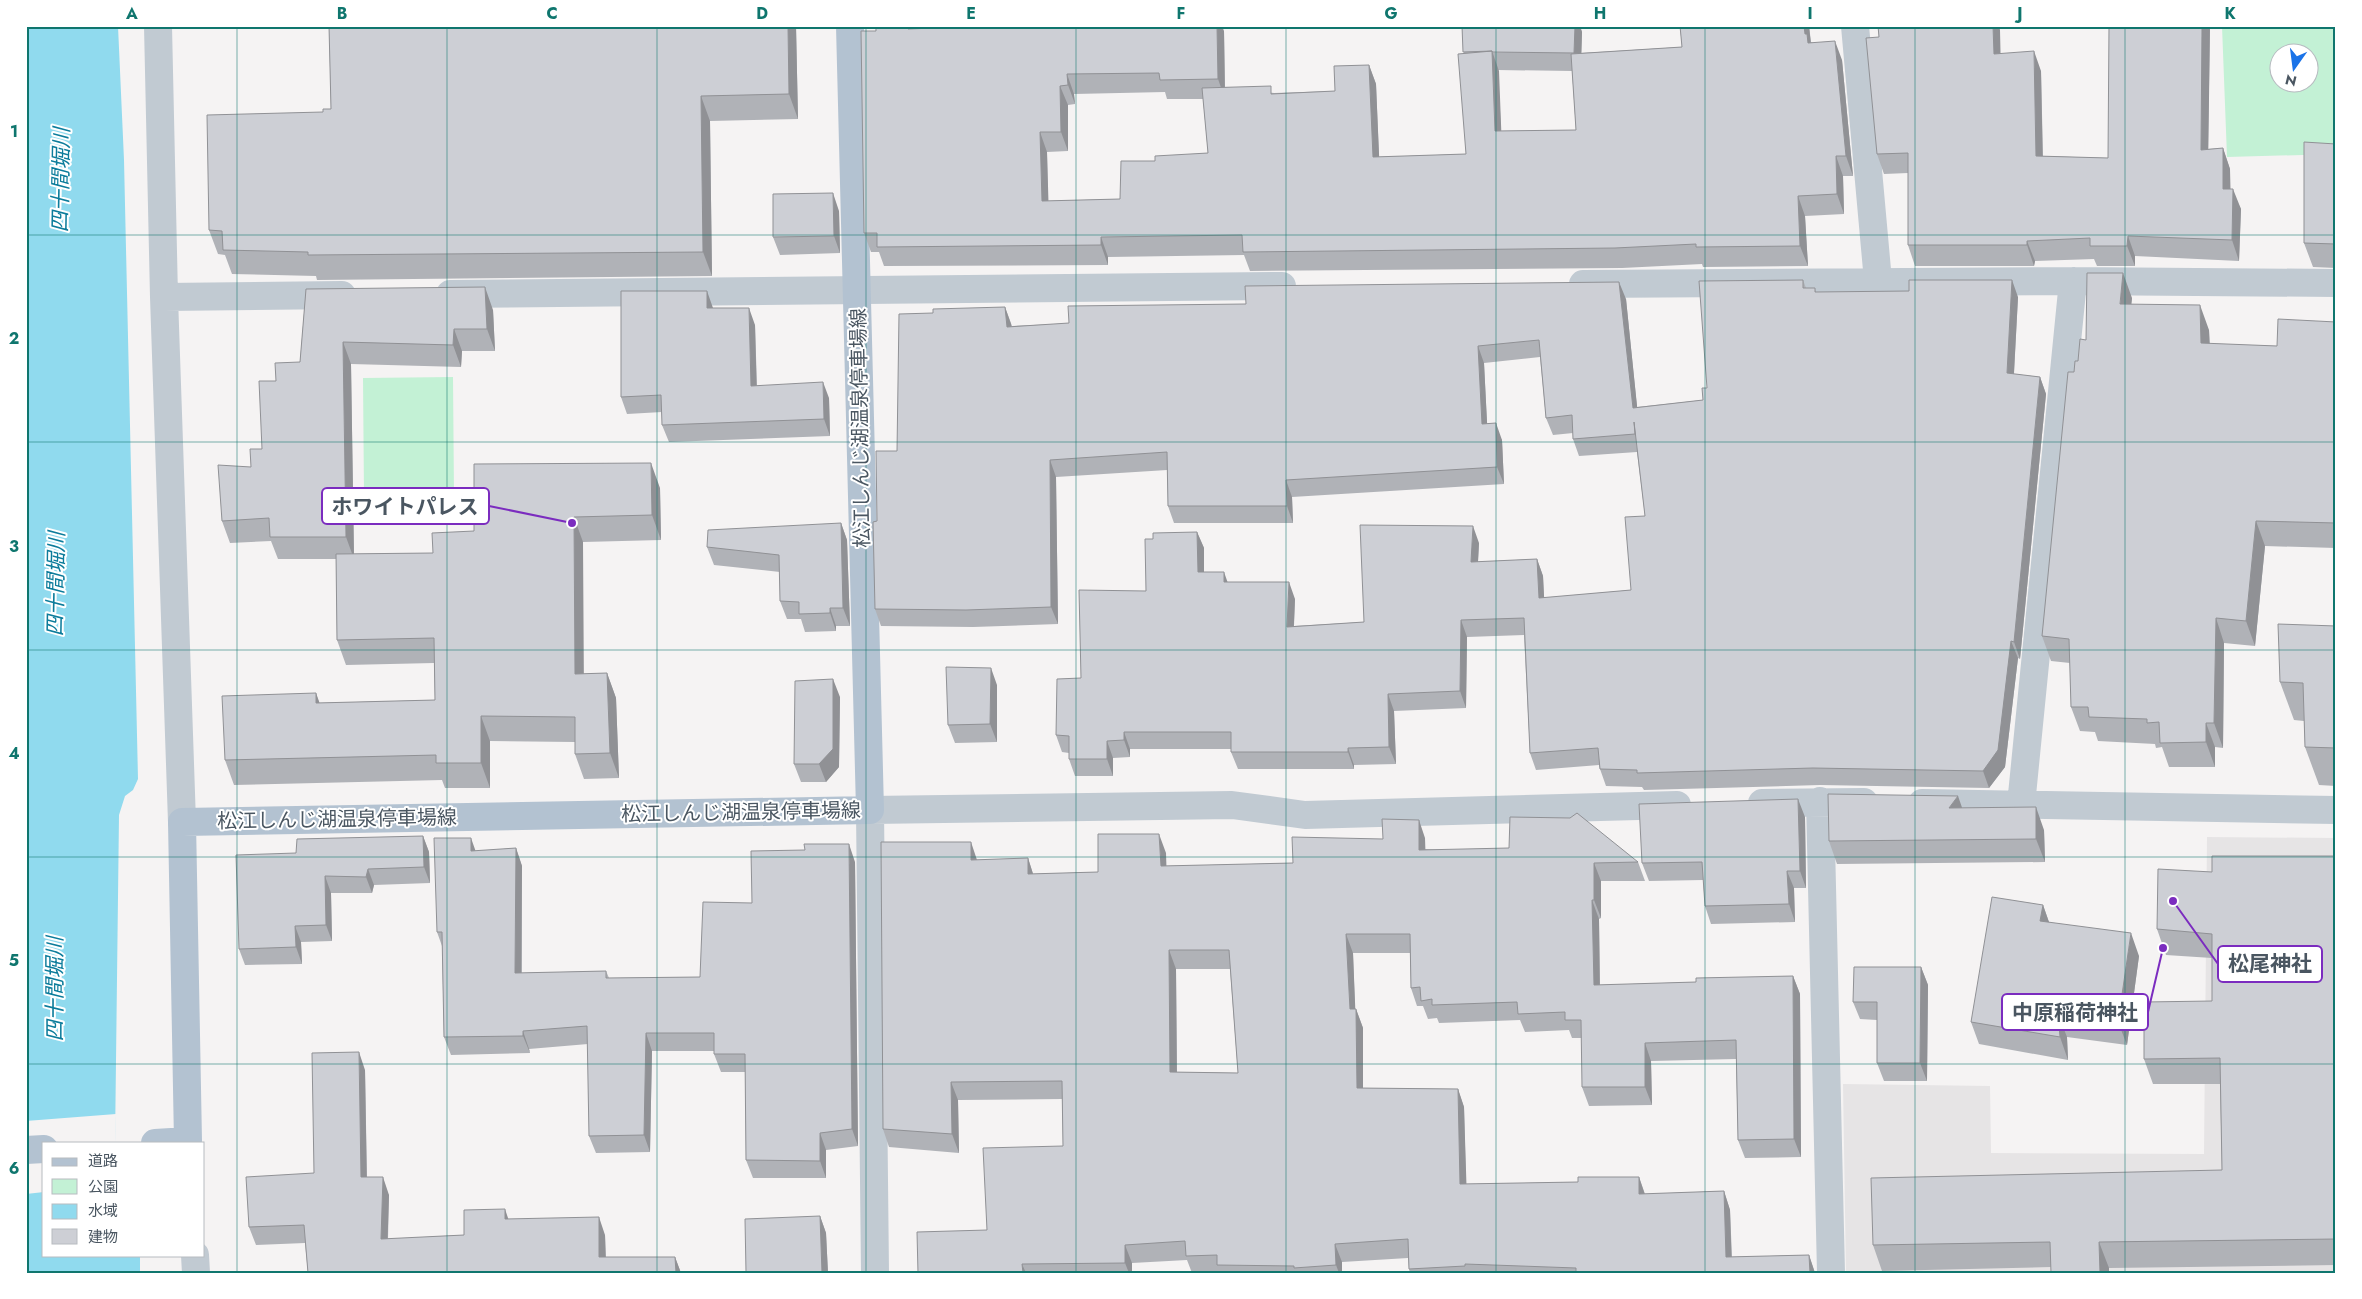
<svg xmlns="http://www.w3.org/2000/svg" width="2362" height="1299" font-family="Jost,'Noto Sans JP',sans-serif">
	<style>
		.education { fill: #e6e4e5 }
		.green { fill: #c3f1d5; fill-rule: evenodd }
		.water { fill: #90daee }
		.pier { fill: #f5f3f3 }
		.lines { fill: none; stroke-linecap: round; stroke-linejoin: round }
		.minor { stroke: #c1cad2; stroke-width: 28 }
		.major { stroke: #b3c2d1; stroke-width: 28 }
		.wall { fill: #b0b2b7; fill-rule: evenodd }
		.shaded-wall { fill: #909195 }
		.building { fill: #cdcfd5; stroke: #909195; fill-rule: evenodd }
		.grid { fill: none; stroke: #0f766e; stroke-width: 1; stroke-opacity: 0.55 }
		.labels { text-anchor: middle; stroke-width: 4; stroke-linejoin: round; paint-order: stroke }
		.street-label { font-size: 20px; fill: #4a5661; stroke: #fff }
		.water-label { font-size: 21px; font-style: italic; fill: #0c7c9b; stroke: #fff }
		.leader { fill: none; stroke: #7b2cbf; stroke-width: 2 }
		.callout-dot { fill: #7b2cbf; stroke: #fff; stroke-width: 2 }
		.callout { fill: #fff; stroke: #7b2cbf; stroke-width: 2 }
		.callout-label { font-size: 21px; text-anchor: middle; font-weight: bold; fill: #4a5661 }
		.neatline { fill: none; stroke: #0f766e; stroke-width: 2 }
		.grid-label { font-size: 16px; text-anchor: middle; font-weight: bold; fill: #0f766e }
	</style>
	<rect width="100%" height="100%" fill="#f5f3f3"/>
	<path class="education" d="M 2207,837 L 2336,838 L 2336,1273 L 1846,1273 L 1843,1084 L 1990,1086 L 1991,1153 L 2204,1154 Z"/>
	<path class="green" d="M 2222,26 L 2336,26 L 2336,154 L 2227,157 ZM 2280,52 L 2310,52 L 2310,82 L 2280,82 Z
		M 453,377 L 454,496 L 364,496 L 363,378 Z"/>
	<path class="water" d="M 26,26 L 118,26 L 124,160 L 138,779 L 133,790 L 125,796 L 119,815 L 115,1143 L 44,1143 L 44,1255 L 140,1255 L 140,1273 L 26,1273 Z"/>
	<path class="pier" d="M 116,1114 L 115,1143 L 44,1143 L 44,1192 L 26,1194 L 26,1121 Z"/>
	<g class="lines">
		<path class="minor" d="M 158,26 L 164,297 L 182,822
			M 1855,26 L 1878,281
			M 1583,284 L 2073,281 L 2336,283
			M 450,294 L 1282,286
			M 164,297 L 342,295
			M 1820,801 L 1831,1273
			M 1762,803 L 1864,802
			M 1922,803 L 2336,810
			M 2021,805 L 2073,281
			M 195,1255 L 196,1273
			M 875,1273 L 870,810 L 1232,805 L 1305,815 L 1677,805"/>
		<path class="major" d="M 155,1143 L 188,1141 L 182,822 L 870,810 L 850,26
			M 26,1150 L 44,1149"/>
	</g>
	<path class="wall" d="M 329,26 L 796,26 L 798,119 L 710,121 L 712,276 L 317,280 L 316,276 L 232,274 L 225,255 L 218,254 L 209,230 L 323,112 L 331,109 Z
		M 876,26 L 914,26 L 914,29 L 1224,31 L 1225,87 L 1274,93 L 1335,91 L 1369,65 L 1376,84 L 1379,157 L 1466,154 L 1464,54 L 1462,26 L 1580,26 L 1582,32 L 1581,53 L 1682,47 L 1680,26 L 1809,26 L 1811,42 L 1842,60 L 1853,176 L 1843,176 L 1844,214 L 1805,216 L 1808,266 L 1703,267 L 1702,264 L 1622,268 L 1250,271 L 1244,255 L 1108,257 L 1108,265 L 884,266 L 879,252 L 871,252 L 864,233 ZM 1498,70 L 1572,71 L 1576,130 L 1501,131 ZM 1165,92 L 1167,99 L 1203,99 L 1208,153 L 1155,161 L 1120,199 L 1048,201 L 1047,152 L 1068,151 L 1068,105 L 1075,104 L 1074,94 Z
		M 1878,26 L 1998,26 L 2000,30 L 2000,53 L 2041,71 L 2043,156 L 2108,158 L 2210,26 L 2208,149 L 2223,148 L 2230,169 L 2230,189 L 2241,209 L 2239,261 L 2135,256 L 2135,266 L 2097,266 L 2094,259 L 2035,261 L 2034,266 L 1915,266 L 1908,245 L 1908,173 L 1884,174 L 1877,154 L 1879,37 Z
		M 2336,144 L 2336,268 L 2313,267 L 2304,243 Z
		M 839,211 L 840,253 L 780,255 L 773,237 Z
		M 1803,280 L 1806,288 L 1815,288 L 1816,292 L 2018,297 L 2014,374 L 2040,377 L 2046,394 L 2020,659 L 2018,658 L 2005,767 L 1989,788 L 1820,785 L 1644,790 L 1642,787 L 1606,786 L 1600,769 L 1599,765 L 1536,770 L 1530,753 L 1524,635 L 1467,637 L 1466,708 L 1394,711 L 1396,764 L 1354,765 L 1354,769 L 1238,769 L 1231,752 L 1231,749 L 1130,749 L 1130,757 L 1113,758 L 1113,776 L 1075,776 L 1069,759 L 1069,753 L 1062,752 L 1056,735 L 1081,678 L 1146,591 L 1153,539 L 1197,532 L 1204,548 L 1204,572 L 1227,582 L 1295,599 L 1294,626 L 1364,622 L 1479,543 L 1478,562 L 1537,559 L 1543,576 L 1544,598 L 1631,590 L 1645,516 L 1637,452 L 1579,456 L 1573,439 L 1573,433 L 1553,435 L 1546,418 L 1540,357 L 1484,363 L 1487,424 L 1502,440 L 1504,484 L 1292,497 L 1293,523 L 1174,523 L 1168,506 L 1167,470 L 1056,477 L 1058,624 L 973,627 L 881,626 L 875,609 L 877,521 L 897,451 L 933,313 L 1005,307 L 1012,326 L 1626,299 L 1637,407 L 1703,400 L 1707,388 Z
		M 306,289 L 493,310 L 495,351 L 462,351 L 461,367 L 351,364 L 354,554 L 433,553 L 474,531 L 660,488 L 661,540 L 583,542 L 583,674 L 607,673 L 616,698 L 619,778 L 584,779 L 575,754 L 575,742 L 490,741 L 490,788 L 445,788 L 442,780 L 234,785 L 225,760 L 316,693 L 319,703 L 435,700 L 434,663 L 346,665 L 337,640 L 336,559 L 278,559 L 271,541 L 230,543 L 222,521 L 251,467 L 262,449 L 276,381 L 300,362 Z
		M 2132,298 L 2131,304 L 2209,330 L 2210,344 L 2277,346 L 2336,322 L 2336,548 L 2265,546 L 2255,646 L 2224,643 L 2223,748 L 2215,747 L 2215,767 L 2169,767 L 2162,747 L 2156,748 L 2155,744 L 2098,741 L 2095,732 L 2080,731 L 2071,707 L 2070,663 L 2051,661 L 2042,636 L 2074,372 L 2086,340 Z
		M 713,308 L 755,325 L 757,386 L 829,398 L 830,436 L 669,442 L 662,425 L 662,412 L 627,414 L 621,397 Z
		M 841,523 L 847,540 L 850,626 L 836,626 L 836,631 L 805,632 L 801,619 L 787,619 L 780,601 L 780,572 L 714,565 L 707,547 Z
		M 2336,626 L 2336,786 L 2319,785 L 2305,747 L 2304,721 L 2294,720 L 2280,682 Z
		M 997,685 L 997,742 L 955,743 L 948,725 Z
		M 840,697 L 839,767 L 826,782 L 801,782 L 794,764 Z
		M 1805,817 L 1806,888 L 1794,888 L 1795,922 L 1711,924 L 1705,906 L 1703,880 L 1649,881 L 1642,863 Z
		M 2044,830 L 2045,862 L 1837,864 L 1829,841 Z
		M 423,836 L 429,852 L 430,883 L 374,885 L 372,893 L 331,893 L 332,941 L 301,942 L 302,964 L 245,965 L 239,949 L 296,853 Z
		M 1425,838 L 1425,849 L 1638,862 L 1645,881 L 1601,881 L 1601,918 L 1599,919 L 1600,985 L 1696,982 L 1793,976 L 1800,994 L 1801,1157 L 1745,1158 L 1738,1140 L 1736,1059 L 1651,1061 L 1652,1105 L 1589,1106 L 1582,1087 L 1582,1038 L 1572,1038 L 1569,1030 L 1525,1032 L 1520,1020 L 1439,1023 L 1437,1018 L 1428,1019 L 1423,1006 L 1417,1006 L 1411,988 L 1410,953 L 1353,953 L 1355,1009 L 1356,1009 L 1363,1028 L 1363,1088 L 1458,1089 L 1464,1107 L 1466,1184 L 1578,1182 L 1639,1177 L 1645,1194 L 1724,1191 L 1730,1210 L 1732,1257 L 1809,1255 L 1815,1273 L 1410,1273 L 1409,1269 L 1408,1258 L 1342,1262 L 1342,1273 L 1192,1273 L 1187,1260 L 1132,1263 L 1132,1273 L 918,1273 L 987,1230 L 1063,1146 L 1062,1099 L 958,1100 L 959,1153 L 889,1147 L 883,1129 L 977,860 L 1028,858 L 1033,874 L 1098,872 L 1166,853 L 1166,866 L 1293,863 L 1383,839 ZM 1176,969 L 1230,969 L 1238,1073 L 1177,1072 Z
		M 516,848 L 522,866 L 522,973 L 606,971 L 609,978 L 700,977 L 752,903 L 855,862 L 858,1146 L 826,1150 L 826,1178 L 753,1178 L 746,1160 L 745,1072 L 721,1072 L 714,1054 L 714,1051 L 652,1051 L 650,1152 L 596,1153 L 589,1136 L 588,1044 L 529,1049 L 530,1053 L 451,1055 L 444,1037 L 442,946 L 437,932 L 475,851 Z
		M 2336,856 L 2336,1265 L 2109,1268 L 2109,1273 L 2051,1273 L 2051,1267 L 1882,1271 L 1873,1245 L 2222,1170 L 2220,1084 L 2153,1084 L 2144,1059 L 2212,1001 L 2212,958 L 2166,955 L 2157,929 L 2212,872 Z
		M 2043,905 L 2049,922 L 2139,956 L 2127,1045 L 2067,1037 L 2068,1060 L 1979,1044 L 1971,1022 Z
		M 1921,967 L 1928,985 L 1927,1081 L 1884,1081 L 1877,1063 L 1877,1020 L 1860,1019 L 1853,1002 Z
		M 365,1070 L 367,1177 L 389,1195 L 388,1239 L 464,1235 L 509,1219 L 605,1235 L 606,1257 L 675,1257 L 681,1273 L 308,1273 L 305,1243 L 256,1245 L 249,1227 L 314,1173 Z
		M 820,1216 L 826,1233 L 828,1273 L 747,1273 L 746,1272 Z"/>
	<path class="shaded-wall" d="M 788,26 L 796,26 L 798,119 L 789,94 Z
		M 908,26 L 914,26 L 915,49 L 908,29 Z
		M 1217,26 L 1222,26 L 1224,31 L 1225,99 L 1218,79 Z
		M 1575,26 L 1580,26 L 1582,32 L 1581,71 L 1574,53 Z
		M 1804,26 L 1809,26 L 1811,45 L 1815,62 L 1805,34 Z
		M 1993,26 L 1998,26 L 2000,30 L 2001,74 L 1994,54 Z
		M 2202,26 L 2210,26 L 2208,170 L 2201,150 Z
		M 1835,41 L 1842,60 L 1853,176 L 1846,156 Z
		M 1492,51 L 1499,71 L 1502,150 L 1495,131 Z
		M 2034,51 L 2041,71 L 2043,176 L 2036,156 Z
		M 1369,65 L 1376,84 L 1380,177 L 1373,157 Z
		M 1067,74 L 1074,94 L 1075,104 L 1068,85 Z
		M 1060,86 L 1068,105 L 1068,151 L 1061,132 Z
		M 701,96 L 710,121 L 712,276 L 703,252 Z
		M 1040,132 L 1047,152 L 1049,220 L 1042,201 Z
		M 2223,148 L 2230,169 L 2231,209 L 2223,189 Z
		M 1836,156 L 1843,176 L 1844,214 L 1837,194 Z
		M 2233,189 L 2241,209 L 2239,261 L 2232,240 Z
		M 833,193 L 839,211 L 840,253 L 834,236 Z
		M 1798,196 L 1805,216 L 1808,266 L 1800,246 Z
		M 2128,236 L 2135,256 L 2135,266 L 2127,246 Z
		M 1101,237 L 1108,257 L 1108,265 L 1101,245 Z
		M 2027,241 L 2035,261 L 2034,266 L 2027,245 Z
		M 2123,273 L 2132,298 L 2129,329 L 2120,304 Z
		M 2012,280 L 2018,297 L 2013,390 L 2007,373 Z
		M 1619,282 L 1626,299 L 1639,425 L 1633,408 Z
		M 485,287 L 493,310 L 495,351 L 487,329 Z
		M 707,291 L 713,308 L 713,325 L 707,308 Z
		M 2200,305 L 2209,330 L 2210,368 L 2201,343 Z
		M 1005,307 L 1011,324 L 1013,343 L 1007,327 Z
		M 749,308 L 755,325 L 757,403 L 751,386 Z
		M 454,329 L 462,351 L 461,367 L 453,345 Z
		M 343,342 L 351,364 L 354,559 L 346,537 Z
		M 1478,346 L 1484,363 L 1488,441 L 1482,424 Z
		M 2040,377 L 2046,394 L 2020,659 L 2014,642 Z
		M 823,382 L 829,398 L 830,436 L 824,419 Z
		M 1496,423 L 1502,440 L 1504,484 L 1497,467 Z
		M 1050,460 L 1056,477 L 1058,624 L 1051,607 Z
		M 651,463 L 660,488 L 661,540 L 652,515 Z
		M 1286,480 L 1292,497 L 1293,523 L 1287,506 Z
		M 574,517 L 583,542 L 584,699 L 575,674 Z
		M 2256,521 L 2265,546 L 2255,646 L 2246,621 Z
		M 841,523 L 847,540 L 850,626 L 843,608 Z
		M 1473,526 L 1479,543 L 1477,579 L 1471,562 Z
		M 1197,532 L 1204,548 L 1204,589 L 1198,572 Z
		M 1537,559 L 1543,576 L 1545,615 L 1539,598 Z
		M 1224,572 L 1230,589 L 1224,582 Z
		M 1289,582 L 1295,599 L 1293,644 L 1287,627 Z
		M 830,608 L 836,626 L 836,631 L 830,613 Z
		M 2216,618 L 2224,643 L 2223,748 L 2214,723 Z
		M 1461,620 L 1467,637 L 1466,708 L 1460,691 Z
		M 2011,641 L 2018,658 L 2005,767 L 1989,788 L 1983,771 Z
		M 991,668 L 997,685 L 997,742 L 990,724 Z
		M 607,673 L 616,698 L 619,778 L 610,753 Z
		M 833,679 L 840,697 L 839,767 L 826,782 L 819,764 Z
		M 316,693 L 325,718 L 316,703 Z
		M 1388,694 L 1394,711 L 1396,764 L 1389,747 Z
		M 481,716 L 490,741 L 490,788 L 481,763 Z
		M 2206,723 L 2215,747 L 2215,767 L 2206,742 Z
		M 1124,732 L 1130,749 L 1130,757 L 1124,740 Z
		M 1107,741 L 1113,758 L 1113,776 L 1107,759 Z
		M 1348,748 L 1354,765 L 1354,769 L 1348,752 Z
		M 1958,796 L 1966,819 L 1949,808 Z
		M 1798,799 L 1805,817 L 1806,888 L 1800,871 Z
		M 2036,807 L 2044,830 L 2045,862 L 2036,839 Z
		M 1419,820 L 1425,838 L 1426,868 L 1419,850 Z
		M 1159,834 L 1166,853 L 1167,884 L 1161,866 Z
		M 423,836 L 429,852 L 430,883 L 424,867 Z
		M 471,838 L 477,855 L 471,851 Z
		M 971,842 L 977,860 L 971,860 Z
		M 849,844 L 855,862 L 858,1146 L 852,1129 Z
		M 516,848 L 522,866 L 521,991 L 515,973 Z
		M 1028,858 L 1034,877 L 1028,874 Z
		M 1594,863 L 1601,881 L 1601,918 L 1594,900 Z
		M 368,869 L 374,885 L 372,893 L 366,877 Z
		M 1787,871 L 1794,888 L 1795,922 L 1789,904 Z
		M 325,876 L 331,893 L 332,941 L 326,925 Z
		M 1592,900 L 1599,919 L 1600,1003 L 1594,985 Z
		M 2043,905 L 2051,928 L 2040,921 Z
		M 295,926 L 301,942 L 302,964 L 296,947 Z
		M 2131,933 L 2139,956 L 2127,1045 L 2118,1022 Z
		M 1346,934 L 1353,953 L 1356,1026 L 1356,1009 L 1363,1028 L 1363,1107 L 1357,1088 L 1350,1009 Z
		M 1169,950 L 1176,969 L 1177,1090 L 1170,1072 Z
		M 1921,967 L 1928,985 L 1927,1081 L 1920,1063 Z
		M 1793,976 L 1800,994 L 1801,1157 L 1794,1139 Z
		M 2058,1014 L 2067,1037 L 2068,1060 L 2060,1037 Z
		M 523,1031 L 529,1049 L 530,1053 L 523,1036 Z
		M 646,1033 L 652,1051 L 650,1152 L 644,1135 Z
		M 1645,1043 L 1651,1061 L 1652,1105 L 1645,1087 Z
		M 359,1052 L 365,1070 L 367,1194 L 361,1177 Z
		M 951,1082 L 958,1100 L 959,1153 L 952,1134 Z
		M 1458,1089 L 1464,1107 L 1467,1202 L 1460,1184 Z
		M 820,1133 L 826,1150 L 826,1178 L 820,1161 Z
		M 383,1177 L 389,1195 L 387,1257 L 381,1239 Z
		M 1639,1177 L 1645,1195 L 1639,1194 Z
		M 1724,1191 L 1730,1210 L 1732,1273 L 1726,1257 Z
		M 505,1209 L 511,1227 L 505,1219 Z
		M 820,1216 L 826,1233 L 828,1273 L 822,1273 Z
		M 599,1217 L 605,1235 L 606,1273 L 599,1257 Z
		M 2099,1242 L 2109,1268 L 2109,1273 L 2100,1273 Z
		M 1335,1244 L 1342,1262 L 1342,1273 L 1339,1273 L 1336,1265 Z
		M 1125,1245 L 1132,1263 L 1132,1273 L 1129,1273 L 1125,1263 Z
		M 1809,1255 L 1815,1273 L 1810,1273 Z
		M 675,1257 L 681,1273 L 676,1273 Z
		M 1022,1264 L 1026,1273 L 1023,1273 Z"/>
	<path class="building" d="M 329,26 L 788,26 L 789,94 L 701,96 L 703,252 L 308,255 L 308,252 L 223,250 L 222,231 L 209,230 L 207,115 L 323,112 L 323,109 L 331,109 Z
		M 876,26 L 908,26 L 908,29 L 987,26 L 1217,26 L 1218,79 L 1160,80 L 1159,73 L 1067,74 L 1068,85 L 1060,86 L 1061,132 L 1040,132 L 1042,201 L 1120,199 L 1121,161 L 1155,161 L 1155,156 L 1208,153 L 1202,88 L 1271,86 L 1271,94 L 1335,91 L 1334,66 L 1369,65 L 1373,157 L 1466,154 L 1458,54 L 1492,51 L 1495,131 L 1576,130 L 1571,54 L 1682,47 L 1680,26 L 1804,26 L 1805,34 L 1807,34 L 1808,43 L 1835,41 L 1846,156 L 1836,156 L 1837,194 L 1798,196 L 1800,246 L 1696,247 L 1696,244 L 1615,248 L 1243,252 L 1242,235 L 1101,237 L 1101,245 L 877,247 L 877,233 L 864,233 L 861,31 L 876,31 Z
		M 1462,26 L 1575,26 L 1574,53 L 1492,52 L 1492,51 L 1463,52 Z
		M 1878,26 L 1993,26 L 1994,54 L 2034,51 L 2036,156 L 2108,158 L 2109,26 L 2202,26 L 2201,150 L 2223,148 L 2223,189 L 2233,189 L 2232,240 L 2128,236 L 2127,246 L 2090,246 L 2090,238 L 2027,241 L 2027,245 L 1908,245 L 1908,153 L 1877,154 L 1866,38 L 1879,37 Z
		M 2304,142 L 2336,144 L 2336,244 L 2304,243 Z
		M 833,193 L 834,236 L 773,237 L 773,194 Z
		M 2087,273 L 2123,273 L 2120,304 L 2200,305 L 2201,343 L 2277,346 L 2278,319 L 2336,322 L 2336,523 L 2256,521 L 2246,621 L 2216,618 L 2214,723 L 2206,723 L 2206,742 L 2160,743 L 2159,722 L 2147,723 L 2147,719 L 2089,717 L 2088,707 L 2071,707 L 2069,639 L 2042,636 L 2068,372 L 2074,372 L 2075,361 L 2078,361 L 2080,339 L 2086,340 Z
		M 1803,280 L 1803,288 L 1815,288 L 1815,292 L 1909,291 L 1909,280 L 2012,280 L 2007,373 L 2040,377 L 2014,642 L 2011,641 L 1998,750 L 1983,771 L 1813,768 L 1637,773 L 1637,770 L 1600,769 L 1598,748 L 1530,753 L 1524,618 L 1461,620 L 1460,691 L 1388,694 L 1389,747 L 1348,748 L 1348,752 L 1231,752 L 1231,732 L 1124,732 L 1124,740 L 1107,741 L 1107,759 L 1069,759 L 1069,736 L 1056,735 L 1057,679 L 1081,678 L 1079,590 L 1146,591 L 1145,539 L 1153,539 L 1153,533 L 1197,532 L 1198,572 L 1224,572 L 1224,582 L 1289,582 L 1287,627 L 1364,622 L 1360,525 L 1473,526 L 1471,562 L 1537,559 L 1539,598 L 1631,590 L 1625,517 L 1645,516 L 1634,422 L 1635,434 L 1573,439 L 1572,415 L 1546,418 L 1539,340 L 1478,346 L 1482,424 L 1496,423 L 1497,467 L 1286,480 L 1287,506 L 1168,506 L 1167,452 L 1050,460 L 1051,607 L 966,610 L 875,609 L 873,522 L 877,521 L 876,451 L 897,451 L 899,314 L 933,313 L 933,309 L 1005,307 L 1007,327 L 1069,323 L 1068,306 L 1246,304 L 1245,286 L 1619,282 L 1633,408 L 1703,400 L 1702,388 L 1707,388 L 1699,281 Z
		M 485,287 L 487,329 L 454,329 L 453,345 L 343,342 L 346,537 L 270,537 L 269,518 L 222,521 L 218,465 L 251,467 L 250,449 L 262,449 L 259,381 L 276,381 L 275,363 L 300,362 L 306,289 Z
		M 621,291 L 707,291 L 707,308 L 749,308 L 751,386 L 823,382 L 824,419 L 662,425 L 661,395 L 621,397 Z
		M 651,463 L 652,515 L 574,517 L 575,674 L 607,673 L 610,753 L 575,754 L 575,717 L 481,716 L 481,763 L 436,763 L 436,755 L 225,760 L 222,696 L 316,693 L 316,703 L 435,700 L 434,638 L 337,640 L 336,554 L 433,553 L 432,533 L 474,531 L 474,464 Z
		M 841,523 L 843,608 L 830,608 L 830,613 L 799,614 L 799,602 L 780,601 L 779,555 L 707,547 L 708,530 Z
		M 2278,624 L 2336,626 L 2336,748 L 2305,747 L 2303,683 L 2280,682 Z
		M 946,667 L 991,668 L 990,724 L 948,725 Z
		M 833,679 L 833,749 L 819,764 L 794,764 L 795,681 Z
		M 1828,794 L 1958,796 L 1949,808 L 2036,807 L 2036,839 L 1829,841 Z
		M 1798,799 L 1800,871 L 1787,871 L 1789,904 L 1705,906 L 1702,862 L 1642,863 L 1639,804 Z
		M 1577,813 L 1638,862 L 1594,863 L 1594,900 L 1592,900 L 1594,985 L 1696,982 L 1696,978 L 1793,976 L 1794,1139 L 1738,1140 L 1736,1040 L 1645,1043 L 1645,1087 L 1582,1087 L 1581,1020 L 1565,1020 L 1565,1012 L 1518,1014 L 1517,1002 L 1432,1005 L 1432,999 L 1421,1001 L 1420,987 L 1411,988 L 1410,934 L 1346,934 L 1350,1009 L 1356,1009 L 1357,1088 L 1458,1089 L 1460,1184 L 1578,1182 L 1578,1177 L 1639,1177 L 1639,1194 L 1724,1191 L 1726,1257 L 1809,1255 L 1810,1273 L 1650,1273 L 1576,1272 L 1576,1268 L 1465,1264 L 1465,1266 L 1409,1269 L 1408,1239 L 1335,1244 L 1336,1265 L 1294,1268 L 1294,1266 L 1217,1265 L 1217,1255 L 1186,1256 L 1185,1241 L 1125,1245 L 1125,1263 L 1022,1264 L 1023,1273 L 918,1273 L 917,1232 L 987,1230 L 983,1148 L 1063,1146 L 1062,1081 L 951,1082 L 952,1134 L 883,1129 L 881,842 L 971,842 L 971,860 L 1028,858 L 1028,874 L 1098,872 L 1098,834 L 1159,834 L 1161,866 L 1293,863 L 1292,837 L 1383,839 L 1382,819 L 1419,820 L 1419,850 L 1509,848 L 1510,817 L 1570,818 ZM 1169,950 L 1229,950 L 1238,1073 L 1170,1072 Z
		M 423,836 L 424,867 L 368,869 L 366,877 L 325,876 L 326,925 L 295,926 L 296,947 L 239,949 L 236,855 L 296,853 L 297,839 Z
		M 434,838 L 471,838 L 471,851 L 516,848 L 515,973 L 606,971 L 606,978 L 700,977 L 703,902 L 752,903 L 751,851 L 805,850 L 804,844 L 849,844 L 852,1129 L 820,1133 L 820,1161 L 746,1160 L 745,1054 L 714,1054 L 714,1033 L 646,1033 L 644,1135 L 589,1136 L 587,1026 L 523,1031 L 523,1036 L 444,1037 L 442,932 L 437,932 Z
		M 2212,856 L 2336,856 L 2336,1239 L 2099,1242 L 2100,1273 L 2051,1273 L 2050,1242 L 1873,1245 L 1871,1178 L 2222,1170 L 2220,1058 L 2144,1059 L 2144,1002 L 2212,1001 L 2212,934 L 2157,929 L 2158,869 L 2212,872 Z
		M 1992,897 L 2043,905 L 2040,921 L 2131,933 L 2118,1022 L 2058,1014 L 2060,1037 L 1971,1022 Z
		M 1854,967 L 1921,967 L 1920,1063 L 1877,1063 L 1877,1002 L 1853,1002 Z
		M 359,1052 L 361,1177 L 383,1177 L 381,1239 L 464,1235 L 464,1210 L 505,1209 L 505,1219 L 599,1217 L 599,1257 L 675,1257 L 676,1273 L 308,1273 L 304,1225 L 249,1227 L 246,1177 L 314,1173 L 312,1053 Z
		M 820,1216 L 822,1273 L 792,1273 L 792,1272 L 746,1272 L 745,1219 Z"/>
	<path class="grid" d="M 237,26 L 237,1273M 447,26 L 447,1273M 657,26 L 657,1273M 866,26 L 866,1273M 1076,26 L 1076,1273M 1286,26 L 1286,1273M 1496,26 L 1496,1273M 1705,26 L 1705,1273M 1915,26 L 1915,1273M 2125,26 L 2125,1273M 26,235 L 2336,235M 26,442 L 2336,442M 26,650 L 2336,650M 26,857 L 2336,857M 26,1064 L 2336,1064"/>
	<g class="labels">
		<g class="street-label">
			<text transform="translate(860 428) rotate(-91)" y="7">松江しんじ湖温泉停車場線</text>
			<text transform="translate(741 812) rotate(-1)" y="7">松江しんじ湖温泉停車場線</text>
			<text transform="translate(337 819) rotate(-1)" y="7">松江しんじ湖温泉停車場線</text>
		</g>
		<g class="water-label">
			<text transform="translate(61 180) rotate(-89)" y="7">四十間堀川</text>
			<text transform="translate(56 584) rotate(-89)" y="7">四十間堀川</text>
			<text transform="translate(55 989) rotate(-90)" y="7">四十間堀川</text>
		</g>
	</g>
	<path class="leader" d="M572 523L489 506M2173 901L2218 964M2163 948L2148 1012"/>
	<g class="callout-dot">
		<circle cx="572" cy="523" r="5"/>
		<circle cx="2173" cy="901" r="5"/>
		<circle cx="2163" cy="948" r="5"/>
	</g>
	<g class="callout">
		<rect x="322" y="488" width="167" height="36" rx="5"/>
		<rect x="2218" y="946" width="104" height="36" rx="5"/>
		<rect x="2002" y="994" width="146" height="36" rx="5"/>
	</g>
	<g class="callout-label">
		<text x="405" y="514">ホワイトパレス</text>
		<text x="2270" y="971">松尾神社</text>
		<text x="2075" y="1020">中原稲荷神社</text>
	</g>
	<rect width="2362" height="1299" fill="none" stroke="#ffffff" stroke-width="55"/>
	<rect x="42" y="1142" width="162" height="115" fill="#ffffff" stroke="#b7bbc0"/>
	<rect x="52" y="1158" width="25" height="8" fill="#b3c2d1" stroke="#b7bbc0"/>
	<text x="88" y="1166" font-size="15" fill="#4a5661">道路</text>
	<rect x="52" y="1179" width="25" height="15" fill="#c3f1d5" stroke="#b7bbc0"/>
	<text x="88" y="1192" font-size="15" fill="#4a5661">公園</text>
	<rect x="52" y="1204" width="25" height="15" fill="#90daee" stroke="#b7bbc0"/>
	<text x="88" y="1216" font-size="15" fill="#4a5661">水域</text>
	<rect x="52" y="1229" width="25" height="15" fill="#cdcfd5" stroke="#b7bbc0"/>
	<text x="88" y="1242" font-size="15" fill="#4a5661">建物</text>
	<g transform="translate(2294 68) rotate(194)"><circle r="24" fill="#ffffff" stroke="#b7bbc0"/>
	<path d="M0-4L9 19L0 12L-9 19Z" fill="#1a73e8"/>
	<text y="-8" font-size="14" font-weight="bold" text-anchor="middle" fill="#4a5661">N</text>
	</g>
	<rect x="28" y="28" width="2306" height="1244" class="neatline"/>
	<g class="grid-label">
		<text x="132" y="19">A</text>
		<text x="342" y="19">B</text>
		<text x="552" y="19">C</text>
		<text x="762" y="19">D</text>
		<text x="971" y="19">E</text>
		<text x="1181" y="19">F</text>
		<text x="1391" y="19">G</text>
		<text x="1600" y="19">H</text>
		<text x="1810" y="19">I</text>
		<text x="2020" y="19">J</text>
		<text x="2230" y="19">K</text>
		<text x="14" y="137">1</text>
		<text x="14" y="344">2</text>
		<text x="14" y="552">3</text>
		<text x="14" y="759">4</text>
		<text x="14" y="966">5</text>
		<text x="14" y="1174">6</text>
	</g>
</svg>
